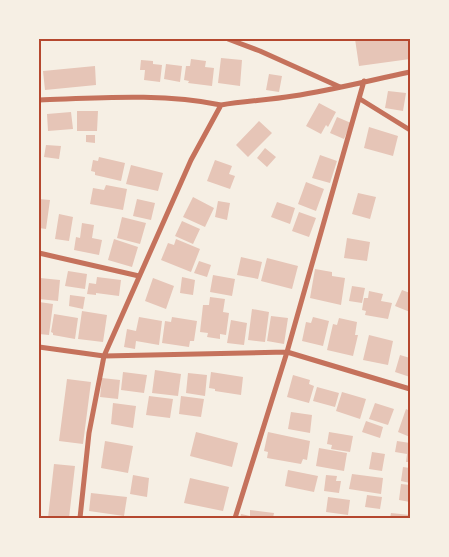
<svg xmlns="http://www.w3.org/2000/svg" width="449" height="557" font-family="'PT Sans',sans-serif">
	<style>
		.building { fill: #e6c5b7 }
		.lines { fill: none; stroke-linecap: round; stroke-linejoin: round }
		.minor { stroke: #c5725c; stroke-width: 5 }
		.neatline { fill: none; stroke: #b5482f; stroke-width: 2 }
	</style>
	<rect width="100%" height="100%" fill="#f6efe4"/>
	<path class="building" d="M 355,39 L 409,39 L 410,59 L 359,66 Z
		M 221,58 L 242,60 L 240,86 L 218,83 Z
		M 191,59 L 206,61 L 205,67 L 214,68 L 212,86 L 188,83 L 189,81 L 184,80 L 186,66 L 190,66 Z
		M 141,60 L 153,61 L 153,64 L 162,65 L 160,82 L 144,80 L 145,70 L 140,70 Z
		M 166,64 L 182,66 L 180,82 L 164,79 Z
		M 95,66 L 96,85 L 45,90 L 43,71 Z
		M 269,74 L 282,76 L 279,92 L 266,90 Z
		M 388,91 L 406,93 L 403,111 L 385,108 Z
		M 319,103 L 336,112 L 328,127 L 326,125 L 321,134 L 306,126 Z
		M 77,111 L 98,111 L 97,131 L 77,131 Z
		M 71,112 L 73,129 L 48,131 L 47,114 Z
		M 337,117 L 351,123 L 344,139 L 330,133 Z
		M 259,121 L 272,133 L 248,157 L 236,145 Z
		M 369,127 L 398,136 L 393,156 L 364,148 Z
		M 86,135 L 95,135 L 95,143 L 86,142 Z
		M 46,145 L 61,146 L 59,159 L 44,157 Z
		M 265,148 L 276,157 L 267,167 L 257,158 Z
		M 320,155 L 337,161 L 330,183 L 312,178 Z
		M 99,157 L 125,163 L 121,181 L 95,175 L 95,172 L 91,171 L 93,160 L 98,161 Z
		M 215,160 L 232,166 L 229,174 L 235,176 L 230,189 L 207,181 Z
		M 131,165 L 163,173 L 158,191 L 126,184 Z
		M 306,182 L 324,189 L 316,211 L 298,204 Z
		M 106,185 L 127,189 L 123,210 L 90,204 L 93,188 L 104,190 Z
		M 358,193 L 376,197 L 370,219 L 352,214 Z
		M 193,197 L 214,208 L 205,227 L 183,217 Z
		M 39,199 L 50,200 L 46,229 L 39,228 Z
		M 137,199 L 155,203 L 151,220 L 133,216 Z
		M 218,201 L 230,203 L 227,220 L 215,217 Z
		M 277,202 L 295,208 L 290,224 L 271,217 Z
		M 299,212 L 316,218 L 309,237 L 292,231 Z
		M 59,214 L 73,217 L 69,241 L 55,239 Z
		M 122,217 L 146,223 L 140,244 L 117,238 Z
		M 182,221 L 200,229 L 193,244 L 175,236 Z
		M 82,223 L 94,225 L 92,238 L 102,240 L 99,255 L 74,250 L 76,237 L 80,238 Z
		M 347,238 L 370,242 L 367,261 L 344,258 Z
		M 114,239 L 138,247 L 132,267 L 108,260 Z
		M 176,239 L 200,249 L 191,272 L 161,260 L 168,243 L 174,245 Z
		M 241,257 L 262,262 L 258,279 L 237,275 Z
		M 267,258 L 298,266 L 292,289 L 261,281 Z
		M 199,261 L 211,265 L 207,277 L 194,273 Z
		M 315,269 L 332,272 L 332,276 L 345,278 L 341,305 L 310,298 Z
		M 68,271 L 87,274 L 85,289 L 65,286 Z
		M 213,275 L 235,279 L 232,296 L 210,292 Z
		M 97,277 L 121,280 L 119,296 L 96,293 L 96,295 L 87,294 L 89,283 L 96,284 Z
		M 182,277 L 195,280 L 193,295 L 180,293 Z
		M 40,278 L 60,280 L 58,301 L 39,299 Z
		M 153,278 L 174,286 L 166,309 L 145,301 Z
		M 352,286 L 365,288 L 362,303 L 349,301 Z
		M 402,290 L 410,293 L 410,312 L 395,306 Z
		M 369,291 L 383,294 L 381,301 L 392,303 L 388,319 L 365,315 L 366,311 L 362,310 L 364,298 L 368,298 Z
		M 70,295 L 85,297 L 83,309 L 69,306 Z
		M 210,297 L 225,299 L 223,312 L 229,313 L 226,335 L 220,334 L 220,339 L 207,337 L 208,333 L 200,332 L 203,305 L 209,305 Z
		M 39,302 L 53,304 L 49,335 L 39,334 Z
		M 252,309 L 269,312 L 265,342 L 248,340 Z
		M 82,311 L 107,315 L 103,342 L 78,339 Z
		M 54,314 L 78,318 L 75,339 L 53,335 L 53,333 L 51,332 Z
		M 271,316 L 288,318 L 284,344 L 267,341 Z
		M 139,317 L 162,321 L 159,345 L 136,341 L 135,349 L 124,347 L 127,329 L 136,331 Z
		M 172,317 L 197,321 L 194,341 L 190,341 L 189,347 L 162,343 L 165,321 L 171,322 Z
		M 313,317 L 329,321 L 323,346 L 302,341 L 306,322 L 311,323 Z
		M 339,318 L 357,322 L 355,335 L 358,335 L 353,356 L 327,350 L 333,324 L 337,325 Z
		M 231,320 L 247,323 L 244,345 L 227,343 Z
		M 369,335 L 393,341 L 388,365 L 363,360 Z
		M 400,355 L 410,358 L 410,377 L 395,372 Z
		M 155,370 L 181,374 L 178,396 L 152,393 Z
		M 123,372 L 147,375 L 144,393 L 121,390 Z
		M 211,372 L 243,377 L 241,395 L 215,391 L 215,389 L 209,388 Z
		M 188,373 L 207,375 L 205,396 L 186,393 Z
		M 293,375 L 310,380 L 309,384 L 314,386 L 309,403 L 287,397 Z
		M 102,378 L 120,380 L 118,399 L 100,397 Z
		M 67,379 L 91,382 L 83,444 L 59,441 Z
		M 317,387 L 339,393 L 335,407 L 313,401 Z
		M 342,392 L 366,399 L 360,419 L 336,411 Z
		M 149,396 L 173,399 L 170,418 L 146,415 Z
		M 181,396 L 204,399 L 201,417 L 179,414 Z
		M 113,403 L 136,406 L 133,428 L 111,424 Z
		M 375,403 L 394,409 L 388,425 L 369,419 Z
		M 406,409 L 410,411 L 410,437 L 398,432 Z
		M 291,412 L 312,415 L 310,433 L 288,429 Z
		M 366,421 L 383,427 L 380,438 L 362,432 Z
		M 196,432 L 238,443 L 232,467 L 190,456 Z
		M 268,432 L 310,441 L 307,460 L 303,459 L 301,464 L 267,458 L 268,452 L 264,451 Z
		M 329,432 L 353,436 L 350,452 L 331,449 L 332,445 L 327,444 Z
		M 105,441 L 133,446 L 128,473 L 101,468 Z
		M 397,441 L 410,443 L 410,462 L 406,462 L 407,454 L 395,452 Z
		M 319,448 L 347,453 L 344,471 L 316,466 Z
		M 372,452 L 385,454 L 382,471 L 369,469 Z
		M 54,464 L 75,466 L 69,518 L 48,518 Z
		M 403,467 L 410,468 L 410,483 L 401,481 Z
		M 288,470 L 318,476 L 314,492 L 285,486 Z
		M 352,474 L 383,478 L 381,494 L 349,489 Z
		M 133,475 L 149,478 L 147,497 L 130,494 Z
		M 326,475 L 337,476 L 336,481 L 341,481 L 339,493 L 324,491 Z
		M 190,478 L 229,487 L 223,511 L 184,503 Z
		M 401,484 L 410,485 L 410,502 L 399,500 Z
		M 91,493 L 127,497 L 124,516 L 89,511 Z
		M 367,495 L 382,497 L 380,509 L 365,507 Z
		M 328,497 L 350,500 L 348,515 L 326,512 Z
		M 250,510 L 274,513 L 273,518 L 240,518 L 241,514 L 250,516 Z
		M 391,513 L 410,515 L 410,518 L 390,518 Z"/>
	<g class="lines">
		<path class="minor" d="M 228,39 L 260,51 L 340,87
			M 360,99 L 410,130
			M 39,100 C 99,98 162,93 221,105
			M 39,253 L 139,276
			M 39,347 L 104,356 L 287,352 L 410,389
			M 80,518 L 89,433 L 104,356 L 191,160 L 221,105 C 245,101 269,100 293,96 C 333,90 371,80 410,72
			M 235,518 L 287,352 L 364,81"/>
	</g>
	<rect width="449" height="557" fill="none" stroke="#f6efe4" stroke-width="80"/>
	<rect x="40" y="40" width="369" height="477" class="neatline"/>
</svg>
